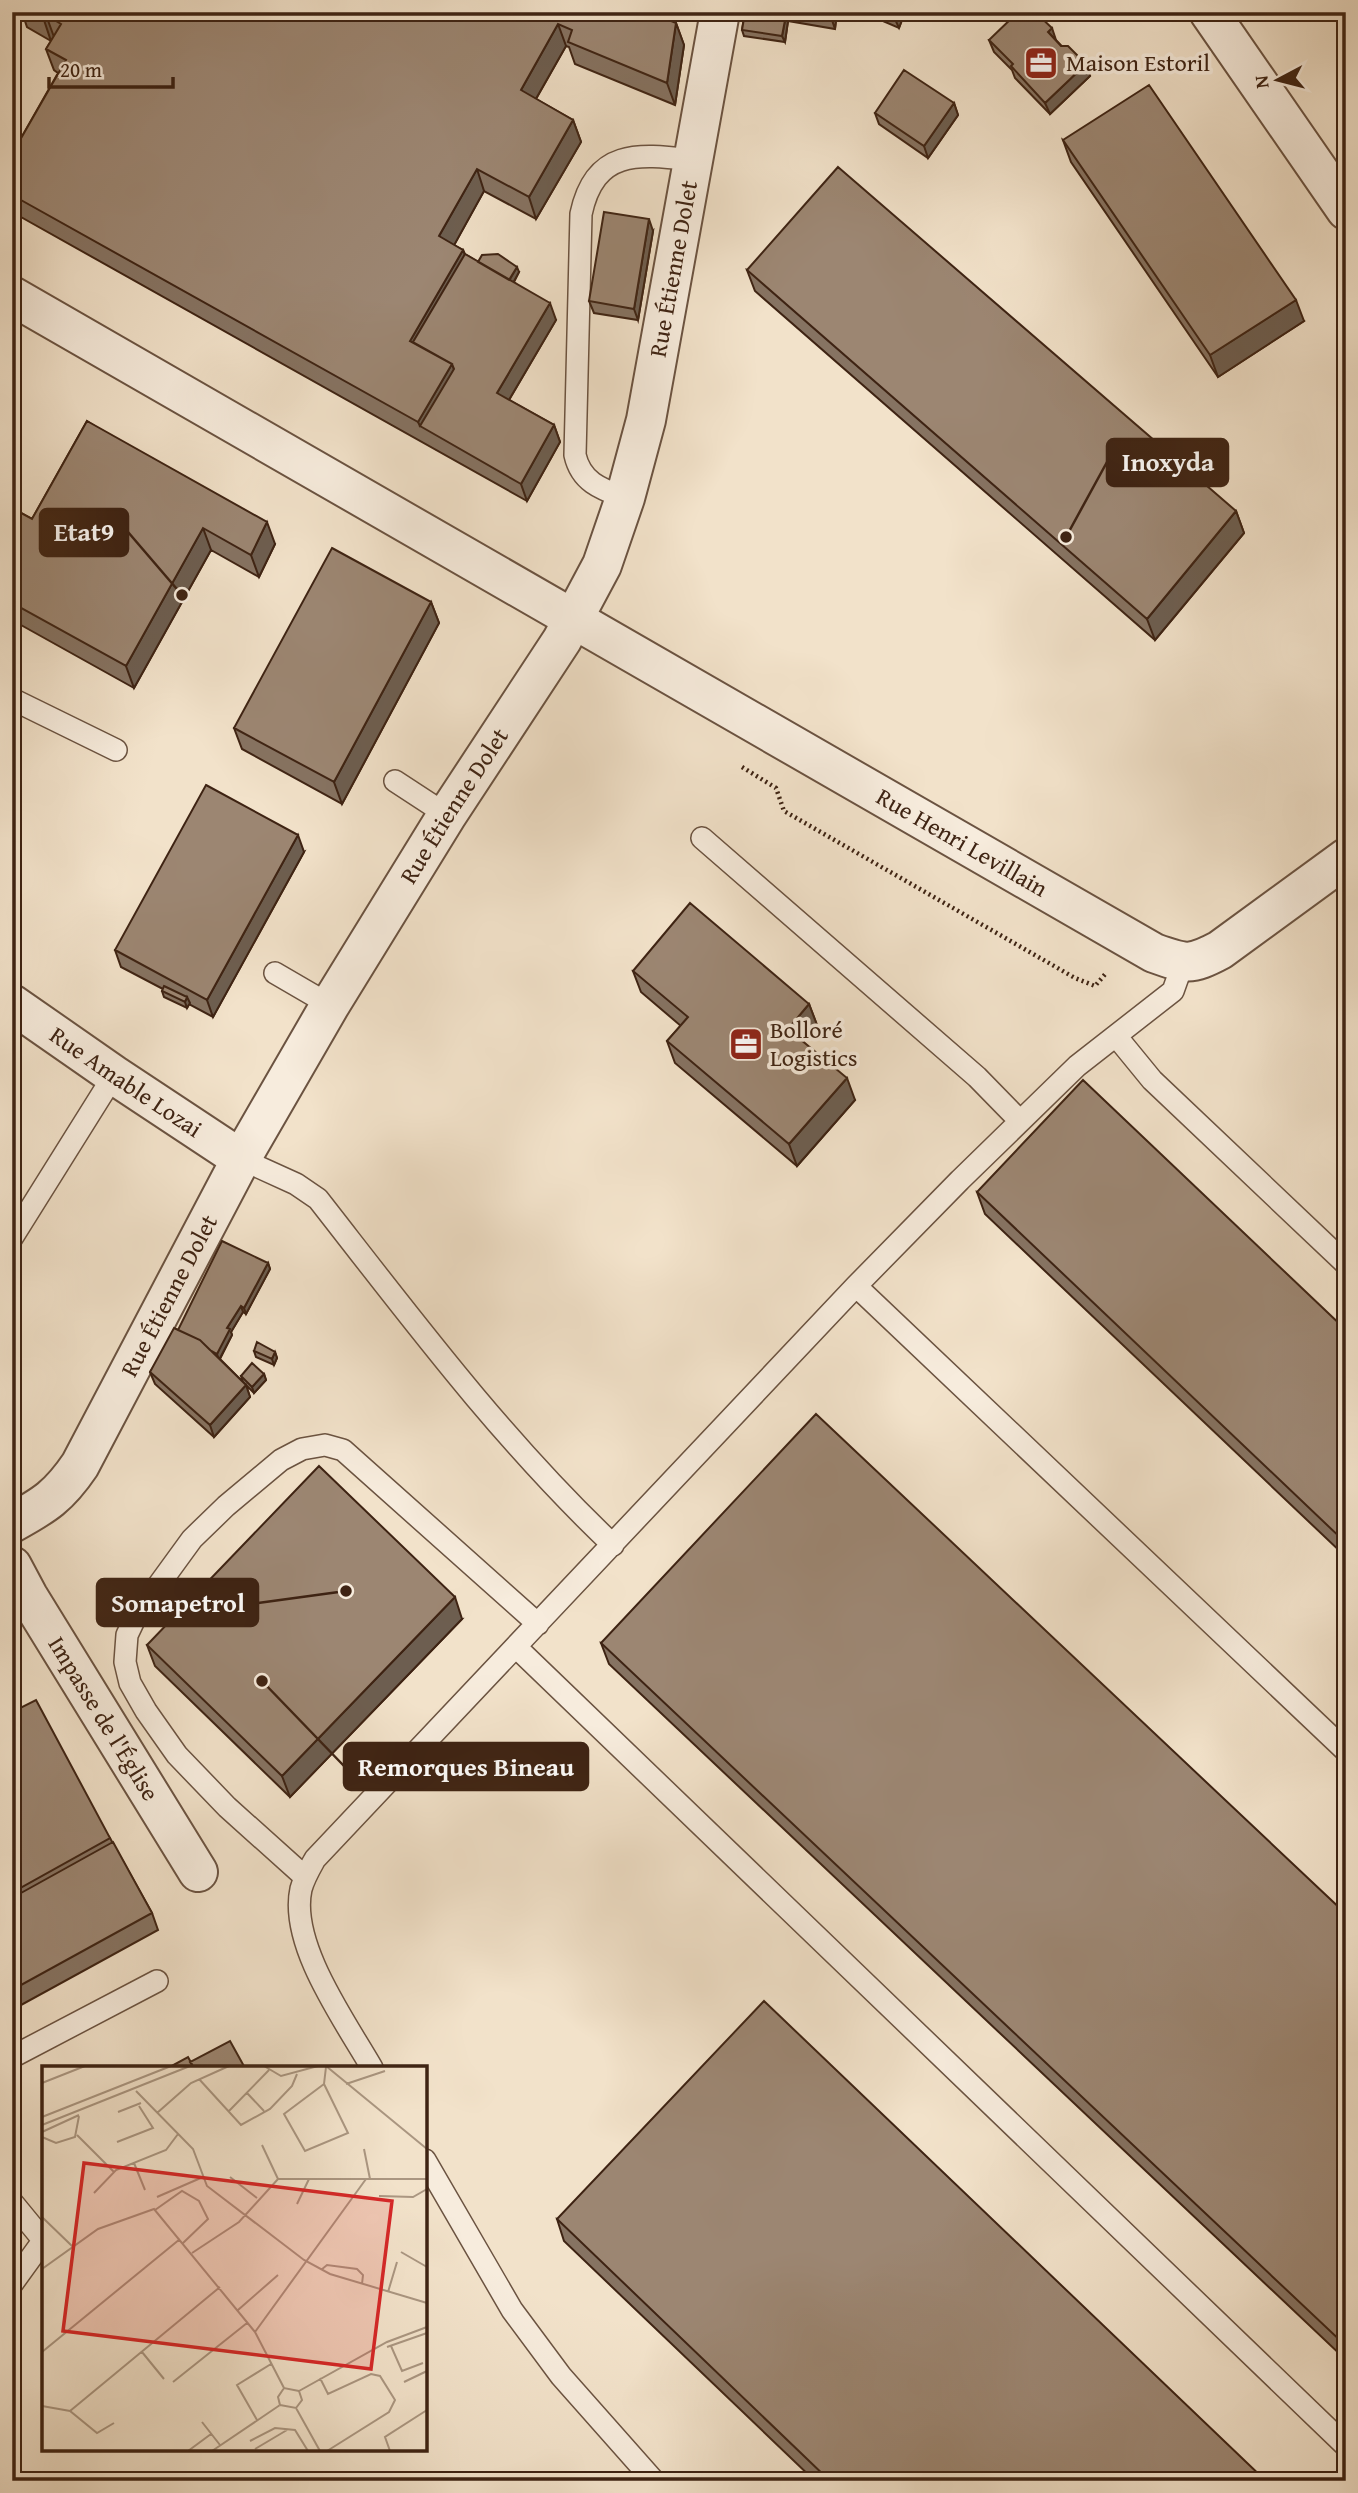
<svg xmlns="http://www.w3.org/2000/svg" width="1358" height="2493" font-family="'Gentium Book Plus',serif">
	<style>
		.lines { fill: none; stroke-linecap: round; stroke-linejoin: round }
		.service-casing { stroke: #6b5341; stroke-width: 24 }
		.minor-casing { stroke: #6b5341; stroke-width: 42 }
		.tertiary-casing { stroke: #6b5341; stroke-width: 42 }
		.path { stroke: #3e2313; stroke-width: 4.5; stroke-dasharray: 2 3.5; stroke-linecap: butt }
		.service { stroke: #f7ecdd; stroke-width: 21 }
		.minor { stroke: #f7ecdd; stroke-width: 38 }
		.tertiary { stroke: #f7ecdd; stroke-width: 38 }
		.wall { fill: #867362; stroke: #3e2313; stroke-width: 2 }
		.shaded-wall { fill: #6d5e50; stroke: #3e2313; stroke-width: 2 }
		.building { fill: #9c8672; stroke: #3e2313; stroke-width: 2 }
		.labels { text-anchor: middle; stroke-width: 7; stroke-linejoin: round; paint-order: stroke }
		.poi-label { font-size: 24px; fill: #3e2313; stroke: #f7ecdd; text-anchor: start }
		.street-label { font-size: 24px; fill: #3e2313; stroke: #f7ecdd }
		.inset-road { fill: none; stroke: #aa9681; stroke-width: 2 }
		.view { fill: #d62828; fill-opacity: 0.15; stroke: #d62828; stroke-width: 3.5 }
		.inset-edge { fill: none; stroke: #3e2313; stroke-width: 3.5 }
		.leader { fill: none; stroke: #3e2313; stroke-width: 2.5 }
		.callout-dot { fill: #3e2313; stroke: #f7ecdd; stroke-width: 2.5 }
		.callout { fill: #3e2313; stroke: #3e2313; stroke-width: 2.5 }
		.callout-label { font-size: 26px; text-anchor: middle; font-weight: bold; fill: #fff }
	</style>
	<rect width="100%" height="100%" fill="#f2e2ca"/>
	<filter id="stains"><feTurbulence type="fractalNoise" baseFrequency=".00286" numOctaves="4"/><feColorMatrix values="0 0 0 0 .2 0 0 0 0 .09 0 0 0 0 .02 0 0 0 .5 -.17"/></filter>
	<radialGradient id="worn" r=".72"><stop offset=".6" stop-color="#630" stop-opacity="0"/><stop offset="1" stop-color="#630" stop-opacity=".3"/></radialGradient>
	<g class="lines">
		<g class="service-casing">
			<path id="service" d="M 625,498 C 601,489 581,482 575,455 L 581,214 C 595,148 639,154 693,160
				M 12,699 L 116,750
				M 395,781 L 447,815
				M 702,838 L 977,1077 L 1020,1121
				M 275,973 L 330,1005
				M 1116,1036 L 1152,1080 L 1346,1264
				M 241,1159 L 296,1184 L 318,1199 C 411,1318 502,1440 613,1545
				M 12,1238 L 114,1075
				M 856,1286 L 1346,1751
				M 516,1647 L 1346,2446
				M 305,1877 L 227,1807 L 177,1755 L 146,1711 L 130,1683 L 125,1662 L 127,1635 L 136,1616 L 192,1539 L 226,1506 L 281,1460 L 302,1449 L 325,1445 L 343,1450 L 538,1624
				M 12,2057 L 157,1981
				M 372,2068 C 345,2021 289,1944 301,1889 C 304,1878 310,1868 315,1859 L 856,1286 L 960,1180 L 1077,1066 L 1173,991 L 1183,963
				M 425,2160 L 512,2310 L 561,2376 L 654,2481
				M 12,2202 L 44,2241
				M 12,2284 L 43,2241"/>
		</g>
		<g class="minor-casing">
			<g id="minor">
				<path d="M 1209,12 L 1346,210"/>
				<path id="s1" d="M 12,296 L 1154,953 C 1185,964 1190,966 1220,950 L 1346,858"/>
				<path id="s2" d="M 12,1566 L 28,1596 L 198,1872"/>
			</g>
		</g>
		<g class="tertiary-casing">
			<g id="tertiary">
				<path id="s3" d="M 12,1004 L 114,1075 L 241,1159"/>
				<path id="s4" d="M 12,1523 C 45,1505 59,1496 80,1465 L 241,1159 L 330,1005 L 447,815 L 562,640 L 602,565 L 625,498 L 646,420 L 720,12"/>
			</g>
		</g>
		<path class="path" d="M 742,767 L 776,788 L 784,811 L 1075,978 L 1095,986 L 1107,972"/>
		<use href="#service" class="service"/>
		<use href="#minor" class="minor"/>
		<use href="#tertiary" class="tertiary"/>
	</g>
	<path class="wall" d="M 22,12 L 650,12 L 676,23 L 684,45 L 675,105 L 575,64 L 569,47 L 566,46 L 536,99 L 573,120 L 581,142 L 536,219 L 484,191 L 454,245 L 463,250 L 465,254 L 478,262 L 519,272 L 514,282 L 556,320 L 509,400 L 554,425 L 560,442 L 527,501 L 12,212 L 12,154 L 58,73 L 54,70 L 46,49 L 51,41 L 27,27 Z
		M 745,12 L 837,12 L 835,29 L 788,21 L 785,42 L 744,36 L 742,30 Z
		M 862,12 L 905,12 L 899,28 Z
		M 989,40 L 1056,40 L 1090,76 L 1050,114 L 1015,78 L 1012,70 L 994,52 Z
		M 954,103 L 958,115 L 928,158 L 879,124 L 875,113 Z
		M 1063,140 L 1304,321 L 1218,377 L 1071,162 Z
		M 653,231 L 638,320 L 594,313 L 589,301 Z
		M 747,270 L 1236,511 L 1244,533 L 1155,640 L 755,291 Z
		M 87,421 L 275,544 L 259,577 L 211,550 L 134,688 L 12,620 L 12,508 L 32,519 Z
		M 431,602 L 439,623 L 342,804 L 242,749 L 234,728 Z
		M 304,852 L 213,1017 L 189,1004 L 187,1008 L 164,997 L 162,991 L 163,989 L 121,967 L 115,950 Z
		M 633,971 L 809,1004 L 817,1025 L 803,1042 L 855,1100 L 797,1166 L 675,1063 L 667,1041 L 681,1026 L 641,992 Z
		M 977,1192 L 1346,1330 L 1346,1557 L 985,1214 Z
		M 268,1263 L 270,1269 L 246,1314 L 243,1312 L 231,1332 L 232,1335 L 220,1359 L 246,1385 L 250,1397 L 214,1437 L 155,1384 L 150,1372 L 178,1330 Z
		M 254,1351 L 275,1352 L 277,1358 L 274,1365 L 256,1357 Z
		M 264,1374 L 266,1380 L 254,1393 L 243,1382 L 241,1376 Z
		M 462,1619 L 290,1797 L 155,1666 L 147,1645 Z
		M 601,1643 L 1346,1914 L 1346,2360 L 609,1664 Z
		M 12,1712 L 110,1838 L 152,1913 L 158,1930 L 12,2010 Z
		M 557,2219 L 1266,2481 L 815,2481 L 564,2241 Z"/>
	<path class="shaded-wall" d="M 831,12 L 837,12 L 835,29 L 831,17 Z
		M 896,12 L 905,12 L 899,28 L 894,17 Z
		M 46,15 L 54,37 L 51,41 L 44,20 Z
		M 786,15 L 788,21 L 785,42 L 782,36 Z
		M 676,23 L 684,45 L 675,105 L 667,83 Z
		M 558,24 L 566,46 L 529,111 L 521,90 Z
		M 1052,28 L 1056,40 L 1048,32 Z
		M 1086,64 L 1090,76 L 1050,114 L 1045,103 Z
		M 954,103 L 958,115 L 928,158 L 924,146 Z
		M 573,120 L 581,142 L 536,219 L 529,197 Z
		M 477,169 L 484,191 L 447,258 L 439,236 Z
		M 649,219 L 653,231 L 638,320 L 634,309 Z
		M 463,250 L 471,271 L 424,352 L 410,341 Z
		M 517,267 L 519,272 L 508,292 L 506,286 Z
		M 1296,300 L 1304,321 L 1218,377 L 1210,355 Z
		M 550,303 L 556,320 L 503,410 L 497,393 Z
		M 452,364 L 460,386 L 420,426 L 418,422 Z
		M 554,425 L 560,442 L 527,501 L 521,484 Z
		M 1236,511 L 1244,533 L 1155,640 L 1147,619 Z
		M 267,522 L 275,544 L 259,577 L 251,555 Z
		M 203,528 L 211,550 L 134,688 L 126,666 Z
		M 431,602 L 439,623 L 342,804 L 334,782 Z
		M 298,835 L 304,852 L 213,1017 L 207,1000 Z
		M 187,997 L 190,1003 L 187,1008 L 185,1002 Z
		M 809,1004 L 817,1025 L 796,1050 L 788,1029 Z
		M 847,1078 L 855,1100 L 797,1166 L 789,1144 Z
		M 268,1263 L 270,1269 L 246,1314 L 244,1308 Z
		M 241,1306 L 243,1312 L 231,1332 L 232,1335 L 219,1360 L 217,1354 L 227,1328 Z
		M 275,1352 L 277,1358 L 274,1365 L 272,1359 Z
		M 264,1374 L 266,1380 L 254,1393 L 252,1387 Z
		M 246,1385 L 250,1397 L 214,1437 L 210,1425 Z
		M 455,1597 L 462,1619 L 290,1797 L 282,1776 Z"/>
	<path class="building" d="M 31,12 L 650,12 L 676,23 L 667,83 L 568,42 L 572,30 L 558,24 L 521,90 L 573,120 L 529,197 L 477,169 L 439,236 L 463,250 L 410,341 L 452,364 L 418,422 L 12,195 L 12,154 L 66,60 L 46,49 L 61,24 L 46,15 L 44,20 Z
		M 745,12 L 767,12 L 786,15 L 782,36 L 742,30 Z
		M 801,12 L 831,12 L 831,17 Z
		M 885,12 L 896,12 L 894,17 Z
		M 1018,12 L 1035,12 L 1052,28 L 1048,32 L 1061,46 L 1068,46 L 1086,64 L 1045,103 L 1011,66 L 1013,64 L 989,40 Z
		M 904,70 L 954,103 L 924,146 L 875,113 Z
		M 1149,85 L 1296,300 L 1210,355 L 1063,140 Z
		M 838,167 L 1236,511 L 1147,619 L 747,270 Z
		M 604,212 L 649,219 L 634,309 L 589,301 Z
		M 465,254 L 550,303 L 497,393 L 554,425 L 521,484 L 420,426 L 454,369 L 452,364 L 413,342 Z
		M 498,254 L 517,267 L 509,280 L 478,262 L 482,255 Z
		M 87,421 L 267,522 L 251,555 L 203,528 L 126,666 L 12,603 L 12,508 L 32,519 Z
		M 332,548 L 431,602 L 334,782 L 234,728 Z
		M 206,785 L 298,835 L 207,1000 L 115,950 Z
		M 690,903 L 809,1004 L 788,1029 L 847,1078 L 789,1144 L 667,1041 L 688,1017 L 633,971 Z
		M 164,986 L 187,997 L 185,1002 L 162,991 Z
		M 1083,1080 L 1346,1330 L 1346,1543 L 977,1192 Z
		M 222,1241 L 268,1263 L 244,1308 L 241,1306 L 227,1328 L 230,1329 L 217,1354 L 210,1350 L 200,1340 L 178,1330 Z
		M 174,1328 L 200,1340 L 246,1385 L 210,1425 L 150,1372 Z
		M 257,1342 L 275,1352 L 272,1359 L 254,1351 Z
		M 252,1363 L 264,1374 L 252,1387 L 241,1376 Z
		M 816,1414 L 1346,1914 L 1346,2346 L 601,1643 Z
		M 319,1466 L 455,1597 L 282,1776 L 147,1645 Z
		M 36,1700 L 110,1838 L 13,1892 L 12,1712 Z
		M 113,1842 L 152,1913 L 12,1990 L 12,1898 Z
		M 764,2001 L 1266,2481 L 830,2481 L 557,2219 Z
		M 230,2041 L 245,2068 L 194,2068 L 190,2062 Z
		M 188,2057 L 194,2068 L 168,2068 Z"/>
	<defs>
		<g id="office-square" transform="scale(1.75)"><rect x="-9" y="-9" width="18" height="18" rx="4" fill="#8f2418" stroke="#f7ecdd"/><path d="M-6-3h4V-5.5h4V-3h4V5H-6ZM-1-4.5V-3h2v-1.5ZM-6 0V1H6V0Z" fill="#fff"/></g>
	</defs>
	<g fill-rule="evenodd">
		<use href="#office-square" x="1041" y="63"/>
		<use href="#office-square" x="746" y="1044"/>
	</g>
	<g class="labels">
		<g class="poi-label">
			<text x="1066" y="71">Maison Estoril</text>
			<text x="770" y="1038">Bolloré<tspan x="770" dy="28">Logistics</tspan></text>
		</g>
		<g class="street-label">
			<text dy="8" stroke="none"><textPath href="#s4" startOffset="1437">Rue Étienne Dolet</textPath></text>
			<text dy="8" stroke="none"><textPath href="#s4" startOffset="849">Rue Étienne Dolet</textPath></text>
			<text dy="8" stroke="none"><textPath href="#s1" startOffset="1096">Rue Henri Levillain</textPath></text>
			<text dy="8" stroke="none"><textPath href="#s3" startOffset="138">Rue Amable Lozai</textPath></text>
			<text dy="8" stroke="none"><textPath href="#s4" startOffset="282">Rue Étienne Dolet</textPath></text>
			<text dy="8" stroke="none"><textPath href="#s2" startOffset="178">Impasse de l'Église</textPath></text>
		</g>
	</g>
	<g transform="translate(42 2066)">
		<rect width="385" height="385" fill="#f2e2ca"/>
		<path class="inset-road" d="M 222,0 L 239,10 L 276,0M 284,0 L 385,83M 157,13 L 199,59 L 228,43 L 250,20 L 255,8M 0,17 L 43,0M 282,18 L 242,48 L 263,85 L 306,67 L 282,18 L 284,1M 304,18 L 343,5M 94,25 L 151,83 L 165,120 L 262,194 L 288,208 L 385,237M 205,27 L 222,45M 76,46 L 99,37M 186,46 L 227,4M 115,47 L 149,17 L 187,0M 0,51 L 129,0M 0,59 L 148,0M 0,66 L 37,49M 35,69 L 72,106M 0,71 L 14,77 L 33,71 L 37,50M 75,76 L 111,62 L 97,40M 220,79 L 236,113M 322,83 L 328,113M 92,97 L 103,124M 188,111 L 215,132M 52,127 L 74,104 L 124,84 L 136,68M 337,130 L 371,131 L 385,123M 115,131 L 161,111M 255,138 L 267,113M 113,144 L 140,125 L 157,135 L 166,153 L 141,177M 0,151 L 30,180M 359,186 L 385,201M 150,187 L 197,156 L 236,113 L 385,113M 0,203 L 56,163 L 112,143 L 213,266M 279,204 L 285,199 L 315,203 L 321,209 L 320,218M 346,226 L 355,196M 196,244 L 236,209M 349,280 L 360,305 L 381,297M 345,281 L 385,267M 0,286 L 138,173M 100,286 L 122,313M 278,312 L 286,328 L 329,308 L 338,310 L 353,334 L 347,346 L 285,385M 131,316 L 205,257M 362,316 L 385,305M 242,322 L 213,266 L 324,113M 257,325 L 345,276 L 385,261M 238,339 L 254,342 L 260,334 L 257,325M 238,339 L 236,331 L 242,322 L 257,325M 0,340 L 28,345 L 55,367 L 72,357M 254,342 L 278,385M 28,345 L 178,221M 215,354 L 195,319 L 229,298M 160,356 L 178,379M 208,375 L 233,362 L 253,364 L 266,385M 213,383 L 245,364M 146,385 L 169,368M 170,385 L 238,339M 348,385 L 343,371 L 385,344"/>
		<path class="view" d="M 42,97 L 350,135 L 329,303 L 21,265 Z"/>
		<rect width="385" height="385" class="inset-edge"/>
	</g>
	<path class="leader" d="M1066 537L1107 462M182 595L128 532M346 1591L258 1603M262 1681L344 1766"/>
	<g class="callout-dot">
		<circle cx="1066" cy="537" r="7"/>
		<circle cx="182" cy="595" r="7"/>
		<circle cx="346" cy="1591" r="7"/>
		<circle cx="262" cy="1681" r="7"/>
	</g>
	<g class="callout">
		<rect x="1107" y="439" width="121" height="47" rx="7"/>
		<rect x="40" y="509" width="88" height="47" rx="7"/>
		<rect x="97" y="1579" width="161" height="47" rx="7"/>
		<rect x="344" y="1743" width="244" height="47" rx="7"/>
	</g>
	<g class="callout-label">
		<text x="1168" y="471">Inoxyda</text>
		<text x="84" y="541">Etat9</text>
		<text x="178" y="1612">Somapetrol</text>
		<text x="466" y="1776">Remorques Bineau</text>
	</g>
	<rect width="1358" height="2493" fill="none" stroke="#f2e2ca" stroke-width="42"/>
	<rect x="14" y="14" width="1330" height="2465" fill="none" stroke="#3e2313" stroke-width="3.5"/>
	<rect x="21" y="21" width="1316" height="2451" fill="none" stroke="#3e2313" stroke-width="2"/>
	<g transform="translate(1278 80) rotate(263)" stroke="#f7ecdd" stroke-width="5" paint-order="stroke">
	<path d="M0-5L12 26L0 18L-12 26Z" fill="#3e2313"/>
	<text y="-10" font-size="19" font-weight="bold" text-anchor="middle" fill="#3e2313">N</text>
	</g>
	<path d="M49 77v10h124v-10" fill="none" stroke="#3e2313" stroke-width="3.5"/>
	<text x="60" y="77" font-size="21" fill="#3e2313" stroke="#f7ecdd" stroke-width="5" paint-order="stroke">20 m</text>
	<rect width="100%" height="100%" filter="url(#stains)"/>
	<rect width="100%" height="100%" fill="url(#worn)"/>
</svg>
